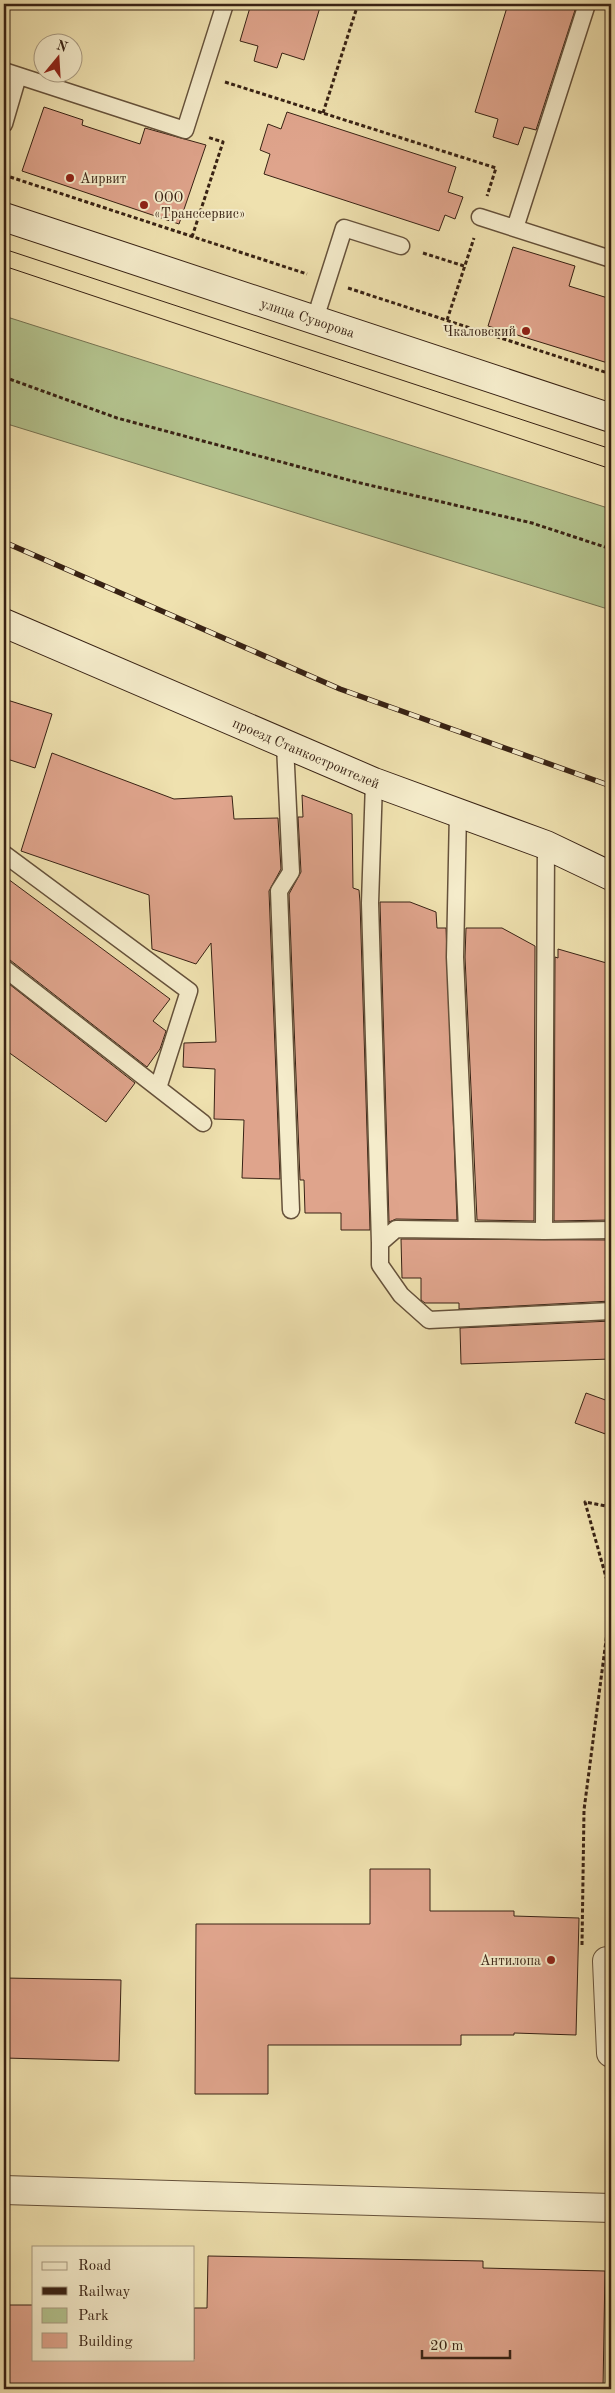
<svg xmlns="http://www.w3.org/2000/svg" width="615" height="2393" font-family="'Old Standard TT',serif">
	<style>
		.green { fill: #b4c48f; stroke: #767352 }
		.building { fill: #dfa48c; stroke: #382214 }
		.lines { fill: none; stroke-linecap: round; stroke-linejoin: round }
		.lane-casing { stroke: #66523b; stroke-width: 19 }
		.street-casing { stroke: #66523b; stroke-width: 30 }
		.secondary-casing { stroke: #382214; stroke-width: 30 }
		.path { stroke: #382214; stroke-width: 3; stroke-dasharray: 4 2.5; stroke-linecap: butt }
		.lane { stroke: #f5eccb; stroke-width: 16 }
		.street { stroke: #f5eccb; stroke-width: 28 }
		.secondary { stroke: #f5eccb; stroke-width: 28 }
		.tram { stroke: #382214; stroke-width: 1 }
		.rail-casing { stroke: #382214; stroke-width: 5.5 }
		.rail { stroke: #f5eccb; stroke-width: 4; stroke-dasharray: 11; stroke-linecap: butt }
		.poi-dot { fill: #8f2418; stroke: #f5eccb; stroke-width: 2 }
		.labels { text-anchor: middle; stroke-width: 4; stroke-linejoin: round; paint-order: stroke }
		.poi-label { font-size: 14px; fill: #382214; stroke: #f5eccb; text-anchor: start }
		.street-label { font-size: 14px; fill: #382214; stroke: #f5eccb }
	</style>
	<rect width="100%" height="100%" fill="#efe1af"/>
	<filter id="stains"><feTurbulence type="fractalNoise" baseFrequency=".004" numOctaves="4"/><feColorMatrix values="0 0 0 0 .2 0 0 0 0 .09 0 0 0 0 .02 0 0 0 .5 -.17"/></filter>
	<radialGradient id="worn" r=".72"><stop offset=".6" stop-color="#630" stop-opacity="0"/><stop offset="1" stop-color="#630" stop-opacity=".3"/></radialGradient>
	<path class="green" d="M 4,316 L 611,509 L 611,610 L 4,423 Z"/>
	<path class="building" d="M 251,4 L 321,4 L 304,60 L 282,53 L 277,68 L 254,61 L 258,46 L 240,41 Z
		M 508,4 L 577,4 L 536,130 L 524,127 L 518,145 L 493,137 L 498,119 L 475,112 Z
		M 44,107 L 83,120 L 82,125 L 140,144 L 145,128 L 206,145 L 179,224 L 22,171 Z
		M 287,112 L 456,167 L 448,192 L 463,197 L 455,219 L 445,215 L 439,231 L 264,174 L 270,154 L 260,150 L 268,124 L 281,129 Z
		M 513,247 L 575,266 L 569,286 L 611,299 L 611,364 L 488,326 Z
		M 4,699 L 52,714 L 35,768 L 4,758 Z
		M 52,753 L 174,799 L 232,796 L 234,819 L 278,818 L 281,869 L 269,891 L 280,1179 L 242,1178 L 244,1120 L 214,1119 L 215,1069 L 183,1067 L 184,1043 L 216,1042 L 211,943 L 196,964 L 152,949 L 149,895 L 21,851 Z
		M 302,795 L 352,814 L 353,888 L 359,890 L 360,902 L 370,1230 L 341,1230 L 341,1213 L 305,1213 L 304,1180 L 300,1180 L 289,894 L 301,872 L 298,817 L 303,817 Z
		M 4,876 L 170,999 L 153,1021 L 166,1031 L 160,1049 L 147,1067 L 10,960 L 4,958 Z
		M 380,902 L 410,902 L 436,912 L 437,928 L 446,928 L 457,1220 L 396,1219 L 389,1222 Z
		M 466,928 L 502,928 L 535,946 L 534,1221 L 477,1220 L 465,957 Z
		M 558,949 L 610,964 L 611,1220 L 554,1221 L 555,957 L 558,958 Z
		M 4,980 L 135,1083 L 106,1122 L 4,1049 Z
		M 401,1239 L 611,1240 L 611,1301 L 459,1309 L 459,1303 L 425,1303 L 421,1300 L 421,1278 L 402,1278 Z
		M 611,1321 L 611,1359 L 461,1364 L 460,1328 Z
		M 586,1393 L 611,1402 L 611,1436 L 575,1423 Z
		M 370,1869 L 430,1869 L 430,1911 L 514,1911 L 514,1916 L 579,1918 L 576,2035 L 514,2033 L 514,2035 L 461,2035 L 461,2045 L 268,2045 L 268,2094 L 195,2094 L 196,1924 L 370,1924 Z
		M 4,1978 L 121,1980 L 119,2061 L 4,2058 Z
		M 208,2256 L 483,2261 L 483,2268 L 605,2271 L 603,2389 L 4,2389 L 4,2305 L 34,2305 L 34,2359 L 194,2359 L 194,2308 L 207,2308 Z"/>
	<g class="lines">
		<g class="lane-casing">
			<path id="lane" d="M 4,71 L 185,130 L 225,4
				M 4,124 L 18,76
				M 480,217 L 611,259
				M 515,228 L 587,4
				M 315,319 L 344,228 L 401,246
				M 285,745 L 291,872 L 279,891 L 291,1210
				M 374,782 L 370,903 L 380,1243
				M 458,812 L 455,957 L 467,1230
				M 546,845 L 544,1231 L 611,1230
				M 4,854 L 189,991 L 158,1088 L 203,1123
				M 4,968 L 158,1088
				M 544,1231 L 396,1229 L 380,1243 L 380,1265 L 401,1295 L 429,1320 L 611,1311"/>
		</g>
		<g class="street-casing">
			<path id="street" d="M 607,1961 L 611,2053
				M 4,2190 L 611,2208"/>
		</g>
		<g class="secondary-casing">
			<g id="secondary">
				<path id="s1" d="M 4,217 L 611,418"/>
				<path id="s2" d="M 4,623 L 374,782 L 546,845 L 611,876"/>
			</g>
		</g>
		<path class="path" d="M 225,82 L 496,168 L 487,196
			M 323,113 L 358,4
			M 4,175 L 307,274
			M 192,237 L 223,142 L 207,137
			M 423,253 L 464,266
			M 348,288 L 611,374
			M 447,320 L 474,238
			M 4,377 L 117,418 L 356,482 L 532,523 L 611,549
			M 611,1507 L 585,1502 L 611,1595
			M 582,1945 L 584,1810 L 611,1602"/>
		<use href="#lane" class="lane"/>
		<use href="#street" class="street"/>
		<use href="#secondary" class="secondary"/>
		<path class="tram" d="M 4,249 L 611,449
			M 4,266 L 611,469"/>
		<g class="rail-casing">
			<path id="rail" d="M 4,542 L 340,689 L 611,786"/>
		</g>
		<use href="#rail" class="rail"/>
	</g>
	<g class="poi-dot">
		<circle cx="70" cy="178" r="5"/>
		<circle cx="144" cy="205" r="5"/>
		<circle cx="526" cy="331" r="5"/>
		<circle cx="551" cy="1960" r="5"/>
	</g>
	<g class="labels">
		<g class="poi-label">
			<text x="80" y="183">Аирвит</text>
			<text x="154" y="202">ООО<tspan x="154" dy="16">«Транссервис»</tspan></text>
			<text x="516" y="336" text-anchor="end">Чкаловский</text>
			<text x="541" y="1965" text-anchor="end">Aнтилопа</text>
		</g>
		<g class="street-label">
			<text dy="5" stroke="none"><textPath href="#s1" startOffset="320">улица Суворова</textPath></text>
			<text dy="5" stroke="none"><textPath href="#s2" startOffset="329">проезд Станкостроителей</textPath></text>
		</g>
	</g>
	<rect width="615" height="2393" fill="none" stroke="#efe1af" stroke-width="20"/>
	<rect x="5" y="5" width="605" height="2383" fill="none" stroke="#382214" stroke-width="2.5"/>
	<rect x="10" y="10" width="595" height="2373" fill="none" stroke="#382214"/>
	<rect x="32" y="2246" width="162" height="115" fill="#f5eccb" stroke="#a99b82"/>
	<rect x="42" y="2262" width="25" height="8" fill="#f5eccb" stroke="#a99b82"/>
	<text x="78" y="2270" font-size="15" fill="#382214">Road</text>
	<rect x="42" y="2287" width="25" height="8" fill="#382214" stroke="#a99b82"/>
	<text x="78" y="2296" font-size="15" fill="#382214">Railway</text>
	<rect x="42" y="2308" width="25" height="15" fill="#b4c48f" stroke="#a99b82"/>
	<text x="78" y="2320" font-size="15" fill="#382214">Park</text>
	<rect x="42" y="2333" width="25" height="15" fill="#dfa48c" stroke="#a99b82"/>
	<text x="78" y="2346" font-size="15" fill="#382214">Building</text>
	<g transform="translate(58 58) rotate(18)"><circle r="24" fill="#f5eccb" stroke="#a99b82"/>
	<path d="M0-4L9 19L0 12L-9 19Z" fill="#8f2418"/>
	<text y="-8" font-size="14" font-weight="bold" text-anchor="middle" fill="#382214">N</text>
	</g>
	<path d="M422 2350v8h88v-8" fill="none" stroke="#382214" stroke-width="2.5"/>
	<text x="430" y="2350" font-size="15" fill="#382214" stroke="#f5eccb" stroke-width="4" paint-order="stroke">20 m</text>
	<rect width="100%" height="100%" filter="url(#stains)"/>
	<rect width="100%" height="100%" fill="url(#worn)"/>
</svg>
